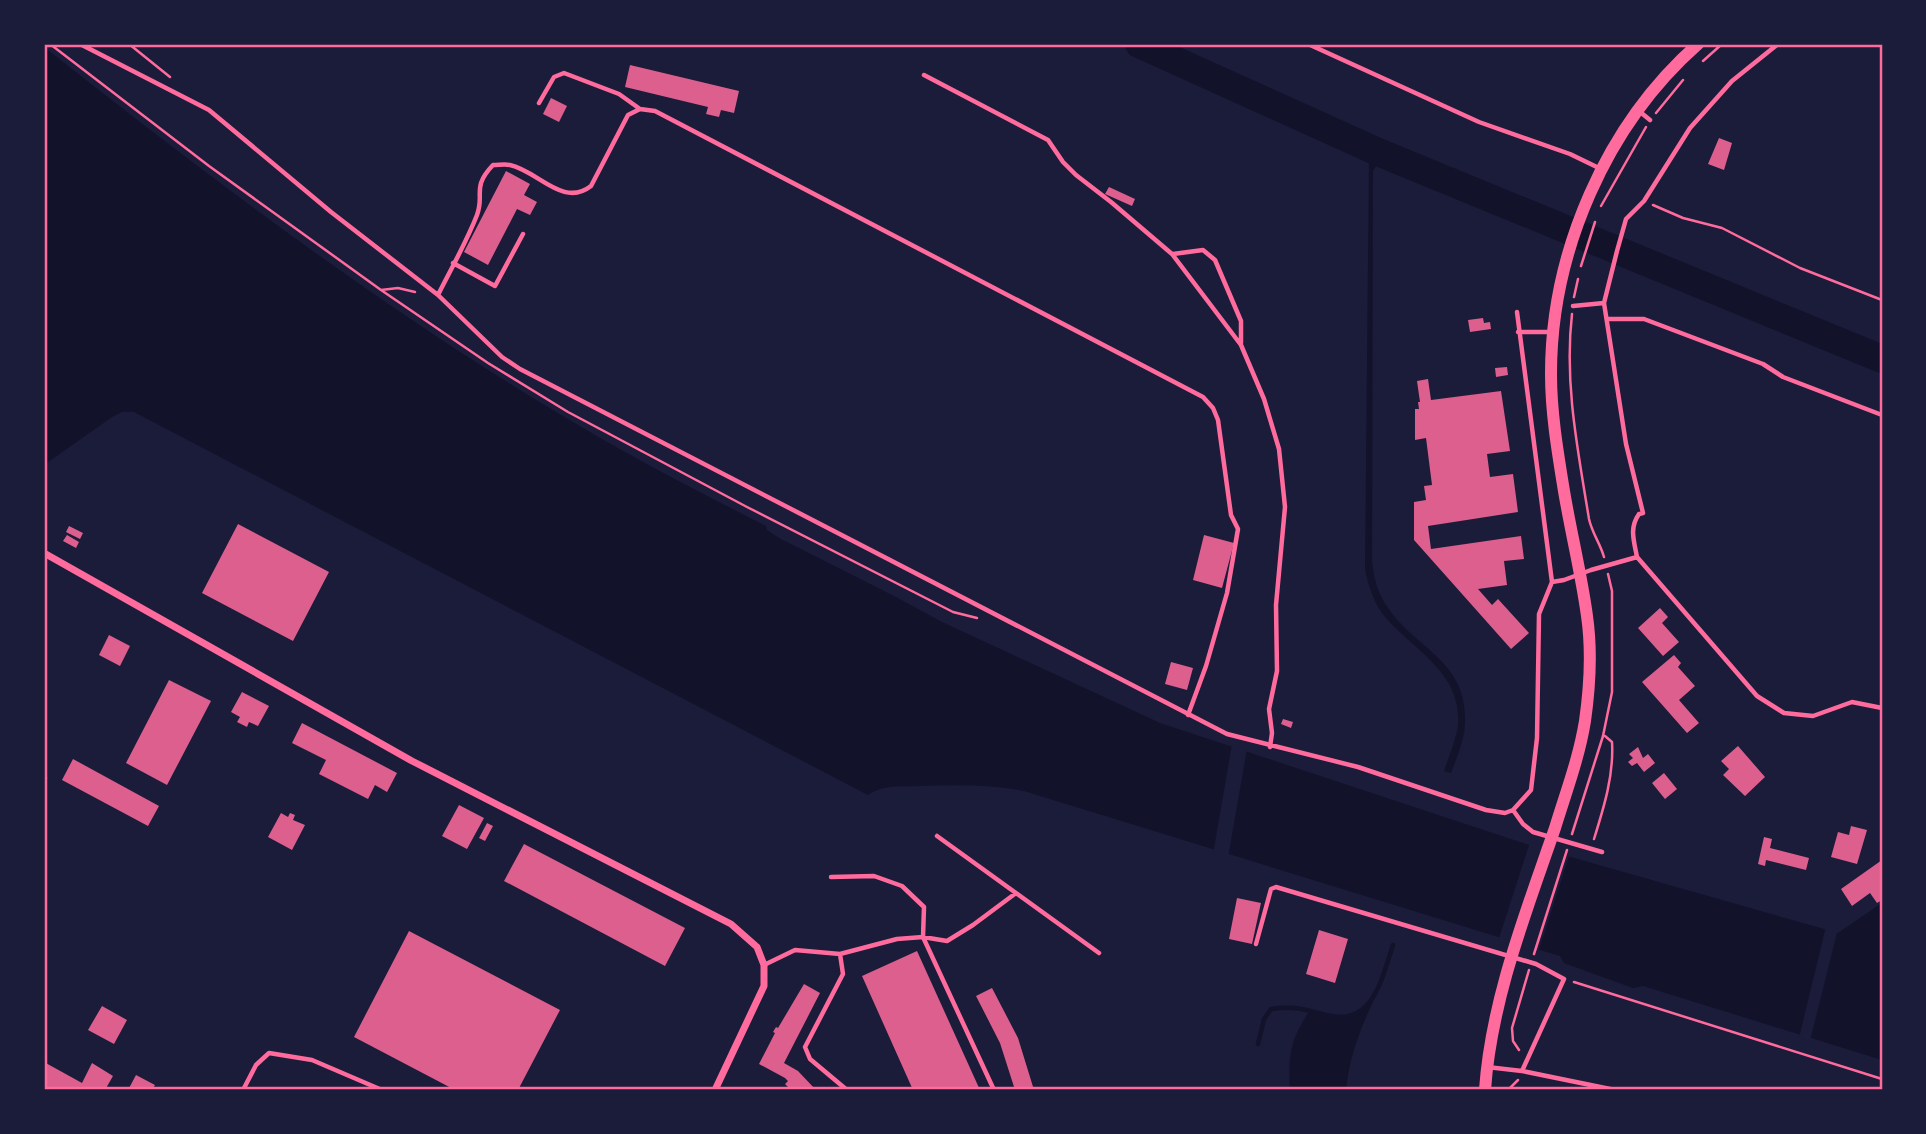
<svg xmlns="http://www.w3.org/2000/svg" width="1926" height="1134" font-family="Lato,sans-serif">
	<style>
		.water { fill: #12122b }
		.pier { fill: #1b1b3a }
		.lines { fill: none; stroke-linecap: round; stroke-linejoin: round }
		.stream { stroke: #12122b; stroke-width: 4.5 }
		.river { stroke: #12122b; stroke-width: 28 }
		.building { fill: #dd5f8e }
		.path { stroke: #ff6b9d; stroke-width: 2.5 }
		.service { stroke: #ff6b9d; stroke-width: 4.5 }
		.minor { stroke: #ff6b9d; stroke-width: 7 }
		.secondary { stroke: #ff6b9d; stroke-width: 12 }
		.neatline { fill: none; stroke: #ff6b9d; stroke-width: 2.5 }
	</style>
	<rect width="100%" height="100%" fill="#1b1b3a"/>
	<path class="water" d="M 44,47 C 210,178 379,306 561,415 C 627,455 697,491 766,526 L 767,530 L 779,538 L 894,596 L 942,622 L 1160,723 L 1532,846 L 1838,933 L 1882,903 L 1882,1060 L 1643,986 L 1633,988 L 1564,963 L 1560,956 L 1024,791 C 989,784 955,785 920,786 C 902,787 884,784 868,795 L 134,412 L 122,412 L 112,417 L 44,465 Z
		M 1369,161 L 1377,164 L 1373,171 L 1372,562 C 1374,579 1378,594 1388,608 C 1416,649 1467,661 1465,721 C 1465,739 1457,757 1451,773 L 1444,771 C 1449,756 1456,740 1458,725 C 1462,670 1411,650 1382,613 C 1373,600 1368,584 1365,569 Z
		M 1378,991 C 1363,1022 1349,1055 1346,1090 L 1290,1090 C 1288,1055 1290,1039 1311,1009 C 1343,1019 1357,1020 1378,991 Z"/>
	<path class="pier" d="M 1232,744 L 1247,749 L 1228,858 L 1213,854 Z
		M 1530,842 L 1570,853 L 1538,953 L 1498,941 Z
		M 1826,926 L 1838,929 L 1810,1041 L 1799,1038 Z"/>
	<g class="lines">
		<path class="stream" d="M 1372,166 L 1378,152
			M 1258,1044 L 1264,1019 L 1271,1009 C 1297,1005 1308,1011 1331,1016 C 1374,1025 1383,974 1393,945"/>
		<path class="river" d="M 1139,44 L 1378,152 L 1882,359"/>
	</g>
	<path class="building" d="M 630,65 L 739,91 L 734,113 L 721,110 L 719,117 L 706,114 L 708,107 L 625,87 Z
		M 551,98 L 567,106 L 559,122 L 543,114 Z
		M 1719,138 L 1732,143 L 1724,170 L 1708,164 Z
		M 506,171 L 530,184 L 524,195 L 537,202 L 530,215 L 517,209 L 488,265 L 464,252 Z
		M 1109,187 L 1135,199 L 1132,206 L 1105,194 Z
		M 1483,318 L 1484,323 L 1490,322 L 1491,329 L 1470,332 L 1468,320 Z
		M 1507,367 L 1508,375 L 1496,377 L 1495,368 Z
		M 1428,379 L 1431,400 L 1501,391 L 1510,451 L 1487,454 L 1490,477 L 1513,474 L 1518,512 L 1428,526 L 1431,549 L 1521,536 L 1524,559 L 1504,561 L 1507,585 L 1478,589 L 1492,605 L 1498,599 L 1529,633 L 1511,649 L 1414,540 L 1414,502 L 1426,500 L 1424,486 L 1432,485 L 1426,438 L 1415,440 L 1415,409 L 1419,409 L 1418,402 L 1420,402 L 1417,381 Z
		M 238,524 L 329,572 L 293,641 L 202,593 Z
		M 69,526 L 83,533 L 80,539 L 66,532 Z
		M 67,535 L 79,542 L 76,548 L 63,541 Z
		M 1204,535 L 1234,543 L 1222,588 L 1193,580 Z
		M 1660,608 L 1668,617 L 1662,623 L 1679,642 L 1663,656 L 1638,628 Z
		M 109,635 L 130,646 L 120,666 L 99,655 Z
		M 1674,655 L 1681,663 L 1678,667 L 1695,686 L 1679,700 L 1699,723 L 1687,733 L 1642,682 Z
		M 1171,662 L 1193,668 L 1187,690 L 1165,684 Z
		M 169,680 L 211,701 L 167,785 L 126,763 Z
		M 242,692 L 269,706 L 258,726 L 249,722 L 247,727 L 237,722 L 240,717 L 231,712 Z
		M 1283,719 L 1293,722 L 1291,728 L 1281,724 Z
		M 302,723 L 397,773 L 387,792 L 375,785 L 368,799 L 319,774 L 326,760 L 292,743 Z
		M 1738,746 L 1765,777 L 1745,796 L 1723,775 L 1729,769 L 1721,761 Z
		M 1638,747 L 1643,758 L 1648,754 L 1655,763 L 1644,772 L 1637,763 L 1632,766 L 1628,762 L 1633,758 L 1629,754 Z
		M 73,759 L 159,806 L 148,826 L 62,780 Z
		M 1664,773 L 1677,789 L 1665,799 L 1652,783 Z
		M 459,805 L 484,818 L 467,849 L 442,836 Z
		M 281,813 L 288,817 L 290,813 L 295,815 L 293,820 L 305,825 L 292,850 L 268,837 Z
		M 487,823 L 493,826 L 485,841 L 479,838 Z
		M 1851,826 L 1867,830 L 1857,864 L 1831,857 L 1838,832 L 1849,835 Z
		M 1764,837 L 1772,839 L 1770,848 L 1809,858 L 1806,870 L 1766,860 L 1765,866 L 1758,864 Z
		M 524,844 L 685,928 L 665,966 L 504,881 Z
		M 1882,860 L 1882,900 L 1877,903 L 1870,893 L 1852,906 L 1841,889 Z
		M 1237,898 L 1261,903 L 1252,944 L 1229,939 Z
		M 1319,930 L 1348,939 L 1335,983 L 1306,974 Z
		M 409,931 L 560,1010 L 518,1090 L 455,1090 L 354,1037 Z
		M 917,951 L 980,1090 L 913,1090 L 862,976 Z
		M 804,984 L 820,993 L 784,1063 L 798,1071 L 816,1090 L 791,1090 L 785,1084 L 788,1081 L 785,1078 L 759,1064 L 775,1033 L 773,1032 L 776,1027 L 778,1028 Z
		M 992,988 L 1018,1038 L 1034,1090 L 1015,1090 L 1000,1043 L 976,996 Z
		M 102,1006 L 127,1020 L 114,1044 L 88,1030 Z
		M 44,1062 L 82,1083 L 92,1063 L 113,1076 L 105,1090 L 44,1090 Z
		M 136,1075 L 155,1085 L 152,1090 L 147,1087 L 145,1090 L 128,1090 Z"/>
	<g class="lines">
		<path class="path" d="M 50,44 L 209,166 L 381,290 L 488,363 L 568,412 L 747,507 L 953,612 L 977,618
			M 129,44 L 170,77
			M 1703,61 L 1722,44
			M 1656,113 L 1683,80
			M 1653,205 L 1683,218 L 1722,228 L 1800,268 L 1882,300
			M 1601,206 L 1646,127
			M 1581,266 L 1595,222
			M 381,290 L 398,288 L 415,292
			M 1574,297 L 1578,279
			M 1572,314 C 1564,383 1578,451 1589,519 C 1592,533 1600,543 1604,557
			M 1572,834 L 1603,736 L 1612,692 L 1612,591 L 1608,574
			M 1594,839 C 1604,807 1614,775 1612,742 L 1605,736
			M 1534,954 L 1567,850
			M 1574,982 L 1882,1079
			M 1519,1050 L 1513,1041 L 1512,1028 L 1529,970
			M 1508,1090 L 1518,1080"/>
		<path class="service" d="M 80,44 L 209,110 L 331,212 L 438,295 L 502,357 L 520,369 L 1227,734 L 1358,767 L 1486,810 L 1505,813 L 1513,810 L 1531,790 L 1537,738 L 1539,614 L 1552,582 L 1564,580 L 1591,570 L 1637,557
			M 1308,44 L 1479,122 L 1570,154 L 1601,169
			M 1778,44 L 1732,81 L 1690,128 L 1644,201 L 1626,219 L 1617,251 L 1604,303 L 1626,444 L 1643,513 L 1639,514 C 1629,528 1634,541 1637,557 L 1757,696 L 1784,713 L 1813,716 L 1852,702 L 1882,708
			M 924,75 L 1048,140 L 1063,162 L 1076,175 L 1111,202 L 1172,254 L 1241,345 L 1264,399 L 1279,449 L 1285,507 L 1276,605 L 1277,671 L 1269,709 L 1272,733 L 1270,747
			M 539,103 L 554,77 L 564,73 L 619,94 L 640,109
			M 1639,111 L 1650,120
			M 1173,254 L 1203,250 L 1215,260 L 1241,321 L 1241,343
			M 453,263 L 495,286 L 523,234
			M 438,295 C 451,269 466,243 477,215 C 485,194 471,188 493,165 C 499,165 505,164 510,165 C 538,171 563,208 591,186 L 628,115 L 640,109 L 655,111 L 1203,397 L 1213,408 L 1218,420 L 1231,515 L 1238,529 L 1227,593 L 1206,666 L 1188,715
			M 1573,306 L 1604,303
			M 1517,312 L 1552,582
			M 1607,319 L 1644,319 L 1763,364 L 1783,377 L 1882,415
			M 1518,332 L 1552,332
			M 44,778 L 45,778
			M 1513,810 L 1523,824 L 1533,832 L 1602,852
			M 937,836 L 1099,953
			M 831,877 L 874,876 L 902,886 L 924,907 L 923,937 L 994,1090
			M 1256,944 L 1271,889 L 1276,887 L 1536,964 L 1564,979 L 1522,1071
			M 840,954 L 843,974 L 805,1047 L 810,1059 L 847,1090
			M 764,965 L 795,950 L 840,954 L 897,939 L 923,937 L 947,941 L 973,925 L 1016,893
			M 1487,1067 L 1522,1071 L 1615,1090
			M 243,1090 L 256,1065 L 269,1053 L 312,1060 L 382,1090"/>
		<path class="minor" d="M 44,553 L 412,761 L 731,924 L 757,947 L 764,965 L 764,986 L 715,1090"/>
		<path class="secondary" d="M 1485,1090 C 1491,1001 1526,912 1555,828 C 1566,792 1579,758 1585,721 C 1590,686 1592,651 1587,616 C 1581,572 1570,529 1563,485 C 1557,448 1551,411 1551,374 C 1551,252 1606,125 1698,44"/>
	</g>
	<rect width="1926" height="1134" fill="none" stroke="#1b1b3a" stroke-width="91"/>
	<rect x="46" y="46" width="1835" height="1042" class="neatline"/>
</svg>
